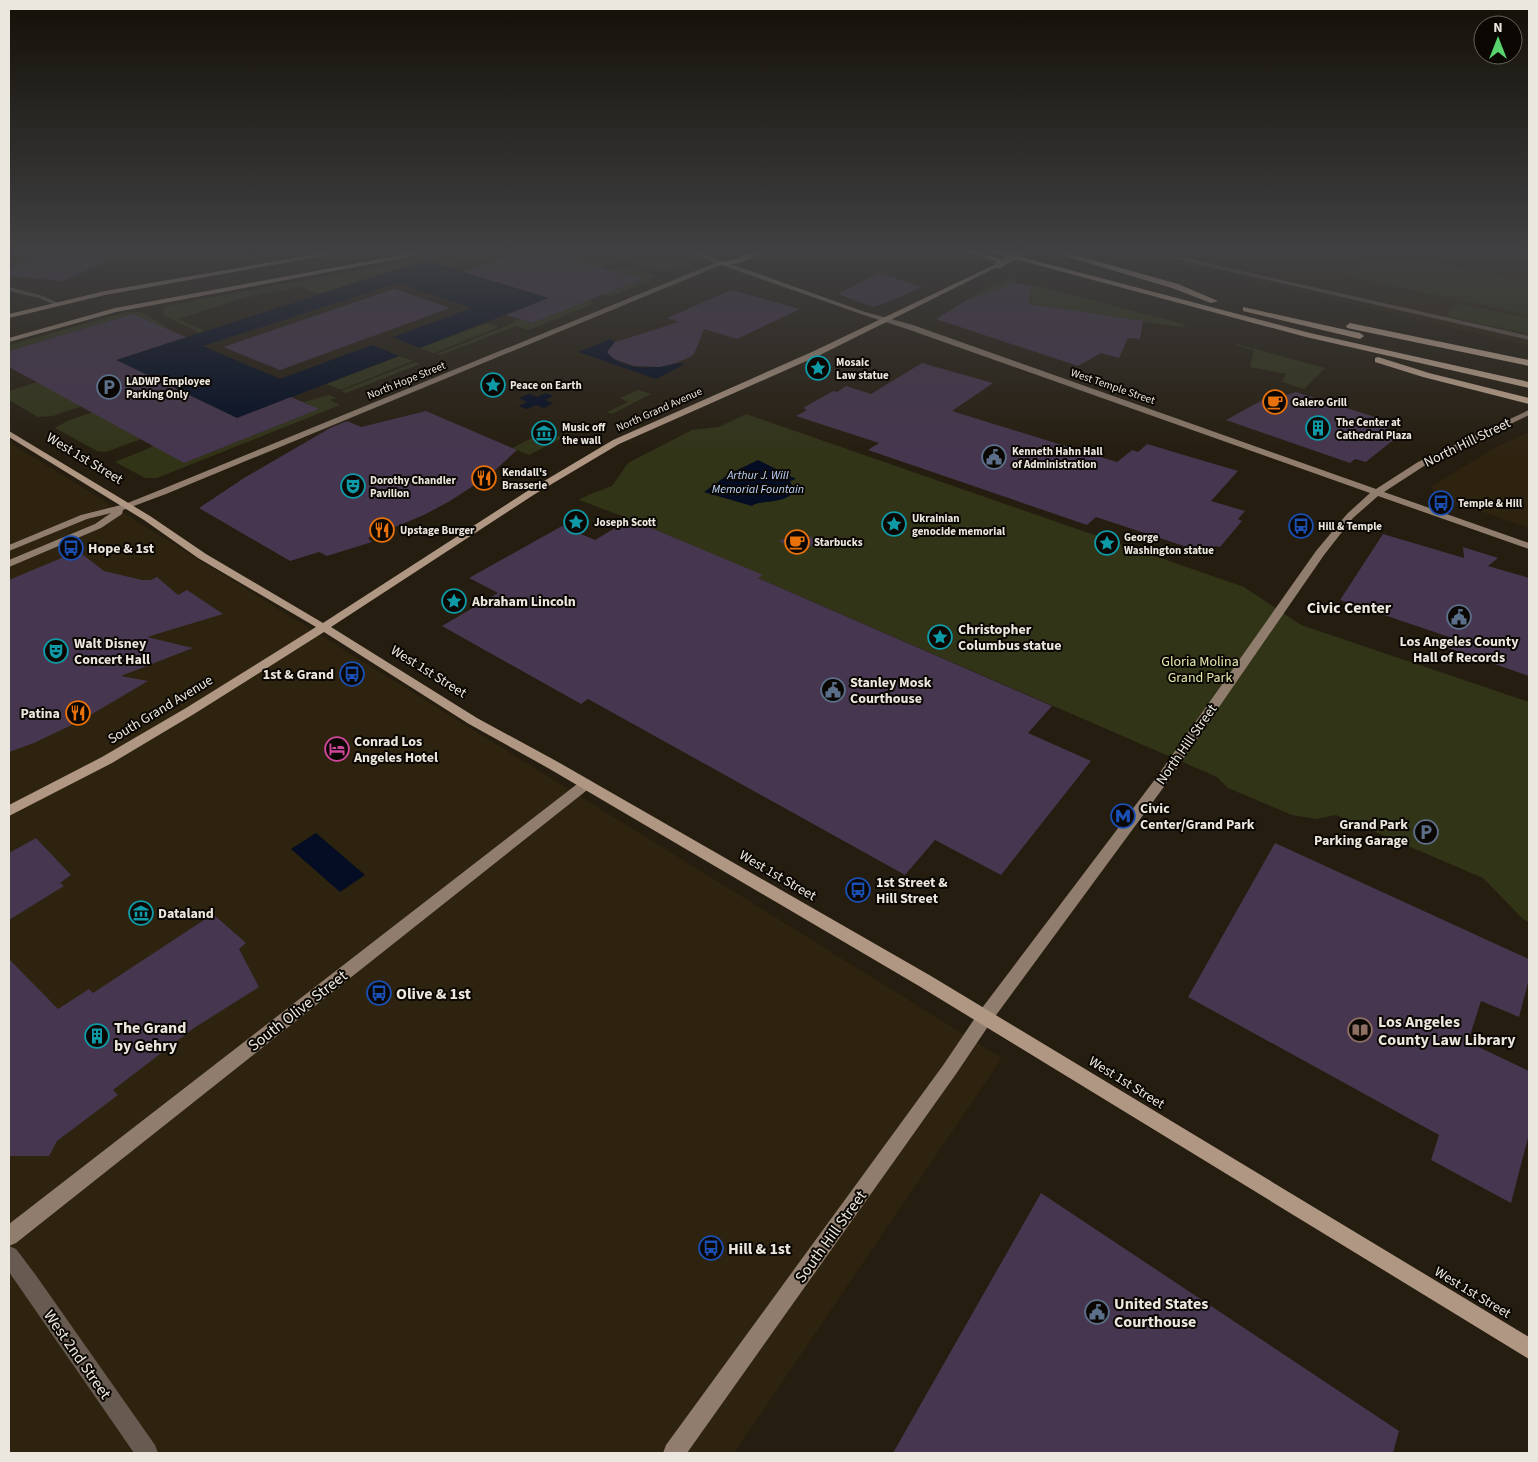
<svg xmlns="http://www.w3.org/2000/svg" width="1538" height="1462" font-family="'Source Sans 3',sans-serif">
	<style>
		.built { fill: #2e230f }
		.green { fill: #323418 }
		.water { fill: #040d23 }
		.building { fill: #46364f }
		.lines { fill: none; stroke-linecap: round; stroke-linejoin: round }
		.minor { fill: #675b51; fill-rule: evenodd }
		.tertiary { fill: #675b51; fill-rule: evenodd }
		.secondary { fill: #907d6d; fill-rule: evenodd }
		.primary { fill: #b09783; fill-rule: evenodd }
		.motorway { fill: #cdaf97; fill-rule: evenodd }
		.primary-bridge { stroke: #b09783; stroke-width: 7 }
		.labels { text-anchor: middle; stroke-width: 4; stroke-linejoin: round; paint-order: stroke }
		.far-poi-label { font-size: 11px; font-weight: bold; fill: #ece7de; stroke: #0b0804; text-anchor: start }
		.far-street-label { font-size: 11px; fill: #ece7de; stroke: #0b0804 }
		.far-water-label { font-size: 12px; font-style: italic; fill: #bfd6ff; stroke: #0b0804 }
		.street-label { font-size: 14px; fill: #ece7de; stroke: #0b0804 }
		.poi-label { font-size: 14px; font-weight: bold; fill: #ece7de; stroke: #0b0804; text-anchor: start }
		.park-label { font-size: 14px; fill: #e5eaae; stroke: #0b0804 }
		.quarter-label { font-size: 16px; font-weight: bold; fill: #ece7de; stroke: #0b0804 }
		.near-poi-label { font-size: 16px; font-weight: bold; fill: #ece7de; stroke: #0b0804; text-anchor: start }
		.near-street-label { font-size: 16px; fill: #ece7de; stroke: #0b0804 }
	</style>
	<rect width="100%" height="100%" fill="#251d0f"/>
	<path class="built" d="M 1131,251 L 1529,251 L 1529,346 Z
		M 1529,432 L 1529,528 L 1437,496 L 1431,487 L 1492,449 Z
		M 9,442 L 1002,1058 L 734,1453 L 9,1453 Z"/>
	<path class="green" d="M 632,251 L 656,251 L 688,263 L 688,265 C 666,275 660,272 637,263 Z
		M 598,252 L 603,253 L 614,262 L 600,268 L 568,259 L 588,253 Z
		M 1377,252 L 1529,282 L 1529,315 L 1347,276 Z
		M 436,256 L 458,265 L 451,268 L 426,260 L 319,294 L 301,287 L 249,296 L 178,319 L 205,331 L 200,333 L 165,316 L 163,312 L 165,306 Z
		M 621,268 L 630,268 L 658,277 L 612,296 L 603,295 L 642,280 L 613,271 Z
		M 1009,278 L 1014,280 L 1014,283 L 1004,287 L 1037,286 L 1187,325 L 1183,327 L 1167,325 L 1016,303 L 966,301 L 980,291 Z
		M 589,300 L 595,303 L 528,330 L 516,326 L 441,355 L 436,354 L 509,325 L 519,319 L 532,323 Z
		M 1457,303 L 1529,318 L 1529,334 L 1446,316 Z
		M 127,312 L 141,312 L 165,326 L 163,327 L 133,314 L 9,351 L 9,345 Z
		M 487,323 L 499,327 L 434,353 L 420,348 Z
		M 1237,344 L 1325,368 L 1304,389 L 1282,382 L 1286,374 L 1250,367 L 1254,350 L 1235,345 Z
		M 399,356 L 413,361 L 343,389 L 339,389 L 326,384 Z
		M 415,362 L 420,364 L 346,393 L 341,391 Z
		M 37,382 L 82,406 L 53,416 L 38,417 L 9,400 L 9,391 Z
		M 638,390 L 651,394 L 612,414 L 607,412 L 628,402 L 620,398 Z
		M 329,395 L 336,398 L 330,400 L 340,405 L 157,478 L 145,478 L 115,462 L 154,446 L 184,463 L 318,409 L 304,402 Z
		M 93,412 L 141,439 L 106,452 L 97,451 L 55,428 L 67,421 Z
		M 746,414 L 1244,587 L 1301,625 L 1529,702 L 1529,922 L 1523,919 L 1483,878 L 1336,815 L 1316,819 L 1292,815 L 1228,788 L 1217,777 L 758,578 L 762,575 L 630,519 L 579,500 L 588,495 L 612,486 L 628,463 L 692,430 L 719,427 Z
		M 570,431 L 574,432 L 529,455 L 512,448 L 534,437 L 546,442 Z"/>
	<path class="water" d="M 426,260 L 548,298 L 420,348 L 393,337 L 472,308 L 397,283 L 203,346 L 280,379 L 372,345 L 399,356 L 237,418 L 116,360 Z
		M 610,339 L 615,342 L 608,350 L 609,354 C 621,368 644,369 662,366 C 670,365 677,362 685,364 L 656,379 L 579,352 Z
		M 546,393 L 553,396 L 545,400 L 553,403 L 544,408 L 536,405 L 527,409 L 519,406 L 527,402 L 519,398 L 529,394 L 537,397 Z
		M 758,460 L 796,479 L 790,481 L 793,488 L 791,495 C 779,504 759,500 752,506 L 704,492 L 729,474 Z
		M 316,833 L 365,875 L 340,892 L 291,849 Z"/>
	<path class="building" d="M 50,251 L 61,251 L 116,256 L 63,281 L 9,276 L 9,270 Z
		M 524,251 L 542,251 L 642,279 L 532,323 L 506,315 L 549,298 L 464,272 Z
		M 879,273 L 922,287 L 886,303 L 873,307 L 838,294 Z
		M 1014,283 L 1032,286 L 1028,304 L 1143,321 L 1140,339 L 1128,338 L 1119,358 L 1101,353 L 1078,366 L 936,319 L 967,300 Z
		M 394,289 L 450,308 L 280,370 L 223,347 Z
		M 731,290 L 800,309 L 737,339 L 704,329 L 694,354 L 688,358 L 673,364 L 659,367 L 634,366 L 614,359 L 607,352 L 615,342 L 679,322 L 667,318 Z
		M 133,314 L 186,337 L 116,360 L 237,418 L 291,397 L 319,409 L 184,463 L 9,367 L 9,351 Z
		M 922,363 L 993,383 L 952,411 L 1117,462 L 1132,450 L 1138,452 L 1147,444 L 1238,471 L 1211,501 L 1245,511 L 1238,519 L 1242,521 L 1220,547 L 1215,546 L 1208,554 L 1096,517 L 1087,525 L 868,450 L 879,443 L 796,416 L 807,410 L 803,408 L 833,391 L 837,392 L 846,386 L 871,394 Z
		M 1296,392 L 1394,423 L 1387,429 L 1402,433 L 1366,462 L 1355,459 L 1350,463 L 1226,420 L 1275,393 L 1283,396 Z
		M 426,411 L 517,450 L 490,475 L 450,501 L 424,515 L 368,538 L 372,542 L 327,556 L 319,552 L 290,561 L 199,508 L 244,478 L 330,428 L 347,421 L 361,427 Z
		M 630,519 L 763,575 L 758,578 L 1052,706 L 1028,733 L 1091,761 L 1001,875 L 935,840 L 905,875 L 588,699 L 581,704 L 442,626 L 498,593 L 469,578 L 562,526 L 595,540 Z
		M 800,532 L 819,541 L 801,553 L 779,541 Z
		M 1383,534 L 1464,558 L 1463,547 L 1498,558 L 1488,566 L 1529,578 L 1529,676 L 1445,647 L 1449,637 L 1340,600 Z
		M 78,551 L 104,571 L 142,580 L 151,580 L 157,577 L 178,595 L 187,590 L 223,614 L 147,637 L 193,648 L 121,676 L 148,681 L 82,720 L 34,743 L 9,752 L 9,580 Z
		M 36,838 L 71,875 L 60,883 L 64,886 L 9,920 L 9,853 Z
		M 1275,843 L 1529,959 L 1529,979 L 1519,1017 L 1481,1001 L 1468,1042 L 1529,1071 L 1529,1134 L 1511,1203 L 1431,1160 L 1439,1135 L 1188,997 Z
		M 213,914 L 246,943 L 239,949 L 259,987 L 194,1028 L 113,1090 L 118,1095 L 57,1141 L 49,1156 L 9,1156 L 9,959 L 58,1009 L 89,989 L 93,993 Z
		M 1041,1193 L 1399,1431 L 1393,1453 L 893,1453 Z"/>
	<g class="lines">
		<path class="minor" d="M 1141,251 L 1154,251 L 1529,336 L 1529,340 Z
			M 1496,251 L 1510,251 L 1529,255 L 1529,259 Z
			M 9,287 L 43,296 L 60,304 L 55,305 L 39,298 L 9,291 Z"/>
		<path class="tertiary" d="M 9,1246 L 16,1249 L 35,1274 L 155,1445 L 158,1453 L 134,1453 L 9,1272 Z"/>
		<path class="secondary" d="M 685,251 L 695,251 L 865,312 L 913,325 L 1376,489 L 1418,462 L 1529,410 L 1529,415 L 1424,466 L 1384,492 L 1529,543 L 1529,549 L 1378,496 L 1353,518 L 1324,555 L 1166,784 L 991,1022 L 956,1074 L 687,1453 L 663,1453 L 666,1445 L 944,1064 L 979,1012 L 1156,778 L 1316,551 L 1347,514 L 1370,493 L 907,329 L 861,314 L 721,265 L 166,494 L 123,510 L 122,514 L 101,528 L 9,567 L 9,560 L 95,524 L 111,513 L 87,519 L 9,551 L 9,545 L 81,515 L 125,504 L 160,490 L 715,263 Z
			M 586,779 L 591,781 L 593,784 L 591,787 L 16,1243 L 9,1246 L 9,1224 L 581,781 Z"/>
		<path class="primary" d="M 335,251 L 351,251 L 105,295 L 9,318 L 9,314 L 105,291 Z
			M 424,251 L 440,251 L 116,312 L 9,342 L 9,338 L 115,308 Z
			M 996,264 L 1001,265 L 820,355 L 619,444 L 535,494 L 331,627 L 477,718 L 558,762 L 931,976 L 1529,1337 L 1529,1359 L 919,986 L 548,768 L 469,724 L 324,632 L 194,714 L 112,763 L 9,816 L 9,805 L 102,757 L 186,708 L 316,627 L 198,558 L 144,520 L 9,437 L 9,431 L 150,516 L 206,554 L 323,623 L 529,490 L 613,440 L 814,351 Z"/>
		<path class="motorway" d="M 754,251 L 764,251 C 754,258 728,270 716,263 L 736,259 Z
			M 963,251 L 976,251 L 1002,260 L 998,262 Z
			M 985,251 L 998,251 L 1310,333 L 1529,382 L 1529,388 L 1306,337 Z
			M 1048,251 L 1061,251 L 1178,284 L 1218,301 L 1211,303 L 1172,288 Z
			M 1243,307 L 1360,333 L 1364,336 L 1360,339 L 1243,311 Z
			M 1350,323 L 1529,360 L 1529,366 L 1347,328 L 1346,326 Z
			M 1378,357 L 1429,373 L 1529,398 L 1529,404 L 1423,377 L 1375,362 L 1375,358 Z"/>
		<path class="primary-bridge" d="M 998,265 L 1025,251"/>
	</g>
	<linearGradient id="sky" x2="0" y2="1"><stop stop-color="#141008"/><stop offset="0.55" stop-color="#404042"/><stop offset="1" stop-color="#404042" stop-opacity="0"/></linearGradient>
	<rect width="1538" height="456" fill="url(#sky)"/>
	<defs>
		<g id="sight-ring" transform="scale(1.25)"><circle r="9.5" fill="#0b0804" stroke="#0f9aa8" stroke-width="1.5"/><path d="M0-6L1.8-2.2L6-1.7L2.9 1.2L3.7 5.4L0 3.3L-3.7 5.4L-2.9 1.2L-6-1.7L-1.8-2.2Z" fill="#0f9aa8"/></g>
		<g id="parking-ring" transform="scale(1.25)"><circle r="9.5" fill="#0b0804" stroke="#5c6f8a" stroke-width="1.5"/><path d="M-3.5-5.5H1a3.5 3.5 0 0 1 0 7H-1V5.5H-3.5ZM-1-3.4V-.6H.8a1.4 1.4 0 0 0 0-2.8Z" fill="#5c6f8a"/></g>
		<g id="cafe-ring" transform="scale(1.25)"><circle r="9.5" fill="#0b0804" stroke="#e8710a" stroke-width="1.5"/><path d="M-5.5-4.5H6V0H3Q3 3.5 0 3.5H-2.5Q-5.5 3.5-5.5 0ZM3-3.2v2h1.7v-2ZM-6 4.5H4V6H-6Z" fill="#e8710a"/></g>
		<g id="building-ring" transform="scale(1.25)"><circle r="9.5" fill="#0b0804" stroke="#0f9aa8" stroke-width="1.5"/><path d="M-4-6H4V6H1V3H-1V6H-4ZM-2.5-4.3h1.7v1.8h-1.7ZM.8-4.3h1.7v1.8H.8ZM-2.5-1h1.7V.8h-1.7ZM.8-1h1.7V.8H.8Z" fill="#0f9aa8"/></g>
		<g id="museum-ring" transform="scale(1.25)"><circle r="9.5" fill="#0b0804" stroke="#0f9aa8" stroke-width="1.5"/><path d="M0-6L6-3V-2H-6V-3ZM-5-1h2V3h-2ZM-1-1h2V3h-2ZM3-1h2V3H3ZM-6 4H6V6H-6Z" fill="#0f9aa8"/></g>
		<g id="civic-ring" transform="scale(1.25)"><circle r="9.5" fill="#0b0804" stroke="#5c6f8a" stroke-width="1.5"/><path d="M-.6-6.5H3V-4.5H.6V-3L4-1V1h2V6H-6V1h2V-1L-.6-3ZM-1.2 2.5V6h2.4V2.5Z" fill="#5c6f8a"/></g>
		<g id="restaurant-ring" transform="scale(1.25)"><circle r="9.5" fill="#0b0804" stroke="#e8710a" stroke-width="1.5"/><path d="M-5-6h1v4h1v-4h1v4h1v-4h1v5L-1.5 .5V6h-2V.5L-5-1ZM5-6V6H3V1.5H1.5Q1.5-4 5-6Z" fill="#e8710a"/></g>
		<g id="theatre-ring" transform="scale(1.25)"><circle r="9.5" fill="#0b0804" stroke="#0f9aa8" stroke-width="1.5"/><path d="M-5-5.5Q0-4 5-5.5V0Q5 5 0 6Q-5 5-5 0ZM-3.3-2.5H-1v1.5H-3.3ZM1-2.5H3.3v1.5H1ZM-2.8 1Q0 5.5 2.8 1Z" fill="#0f9aa8"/></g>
		<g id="bus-ring" transform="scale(1.25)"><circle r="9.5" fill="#0b0804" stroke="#1a4fb4" stroke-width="1.5"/><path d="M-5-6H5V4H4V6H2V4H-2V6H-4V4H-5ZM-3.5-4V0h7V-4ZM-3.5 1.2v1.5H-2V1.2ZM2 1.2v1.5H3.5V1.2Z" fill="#1a4fb4"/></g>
		<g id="hotel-ring" transform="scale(1.25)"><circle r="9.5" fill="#0b0804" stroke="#d1479c" stroke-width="1.5"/><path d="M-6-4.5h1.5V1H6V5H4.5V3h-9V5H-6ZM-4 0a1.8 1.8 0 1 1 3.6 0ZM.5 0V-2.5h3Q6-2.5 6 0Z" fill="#d1479c"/></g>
		<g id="metro-ring" transform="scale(1.25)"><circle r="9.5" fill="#0b0804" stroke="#1a4fb4" stroke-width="1.5"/><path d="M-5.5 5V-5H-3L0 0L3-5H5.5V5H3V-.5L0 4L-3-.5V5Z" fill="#1a4fb4"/></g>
		<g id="library-ring" transform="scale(1.25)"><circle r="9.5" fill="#0b0804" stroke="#8d6e63" stroke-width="1.5"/><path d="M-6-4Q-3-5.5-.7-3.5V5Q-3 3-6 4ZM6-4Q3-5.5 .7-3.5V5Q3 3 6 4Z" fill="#8d6e63"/></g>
	</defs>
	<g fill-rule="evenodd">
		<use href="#sight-ring" x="818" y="368"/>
		<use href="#sight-ring" x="493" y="385"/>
		<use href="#parking-ring" x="109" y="387"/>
		<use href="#cafe-ring" x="1275" y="402"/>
		<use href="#building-ring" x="1318" y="428"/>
		<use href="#museum-ring" x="544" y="433"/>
		<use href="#civic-ring" x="994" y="457"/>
		<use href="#restaurant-ring" x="484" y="478"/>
		<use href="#theatre-ring" x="353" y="486"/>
		<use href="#bus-ring" x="1441" y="503"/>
		<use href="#sight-ring" x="576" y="522"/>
		<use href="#sight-ring" x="894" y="524"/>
		<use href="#bus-ring" x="1301" y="526"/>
		<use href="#restaurant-ring" x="382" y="530"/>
		<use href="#cafe-ring" x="797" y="542"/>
		<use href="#sight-ring" x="1107" y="543"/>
		<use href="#bus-ring" x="71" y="548"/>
		<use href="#sight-ring" x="454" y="601"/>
		<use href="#civic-ring" x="1459" y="617"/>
		<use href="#sight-ring" x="940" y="637"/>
		<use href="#theatre-ring" x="56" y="651"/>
		<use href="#bus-ring" x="352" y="674"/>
		<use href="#civic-ring" x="833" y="690"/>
		<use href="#restaurant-ring" x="78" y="713"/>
		<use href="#hotel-ring" x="337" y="749"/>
		<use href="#metro-ring" x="1123" y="816"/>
		<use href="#parking-ring" x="1426" y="832"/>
		<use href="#bus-ring" x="858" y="890"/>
		<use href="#museum-ring" x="141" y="913"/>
		<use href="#bus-ring" x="379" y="993"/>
		<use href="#library-ring" x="1360" y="1030"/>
		<use href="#building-ring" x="97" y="1036"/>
		<use href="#bus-ring" x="711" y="1248"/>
		<use href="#civic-ring" x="1097" y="1312"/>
	</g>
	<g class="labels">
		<g class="far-poi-label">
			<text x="836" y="366">Mosaic<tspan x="836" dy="13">Law statue</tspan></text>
			<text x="126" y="385">LADWP Employee<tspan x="126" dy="13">Parking Only</tspan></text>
			<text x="510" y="389">Peace on Earth</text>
			<text x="1292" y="406">Galero Grill</text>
			<text x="1336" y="426">The Center at<tspan x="1336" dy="13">Cathedral Plaza</tspan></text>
			<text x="562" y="431">Music off<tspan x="562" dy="13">the wall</tspan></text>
			<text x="1012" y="455">Kenneth Hahn Hall<tspan x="1012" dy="13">of Administration</tspan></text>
			<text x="502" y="476">Kendall's<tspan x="502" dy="13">Brasserie</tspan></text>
			<text x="370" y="484">Dorothy Chandler<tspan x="370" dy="13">Pavilion</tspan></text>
			<text x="1458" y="507">Temple &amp; Hill</text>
			<text x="912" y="522">Ukrainian<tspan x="912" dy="13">genocide memorial</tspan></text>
			<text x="594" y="526">Joseph Scott</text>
			<text x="1318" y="530">Hill &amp; Temple</text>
			<text x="400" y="534">Upstage Burger</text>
			<text x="1124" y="541">George<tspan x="1124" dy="13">Washington statue</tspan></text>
			<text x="814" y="546">Starbucks</text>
		</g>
		<g class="far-street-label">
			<text transform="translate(406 380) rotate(-22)" y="4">North Hope Street</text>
			<text transform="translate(1113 386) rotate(19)" y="4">West Temple Street</text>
			<text transform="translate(659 409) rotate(-24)" y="4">North Grand Avenue</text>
		</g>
		<g class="far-water-label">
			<text x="758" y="479">Arthur J. Will<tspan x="758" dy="14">Memorial Fountain</tspan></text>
		</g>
		<g class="street-label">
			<text transform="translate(1467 442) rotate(-26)" y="5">North Hill Street</text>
			<text transform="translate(85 458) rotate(31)" y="5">West 1st Street</text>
			<text transform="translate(429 671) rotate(32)" y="5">West 1st Street</text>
			<text transform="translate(160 709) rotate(-31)" y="5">South Grand Avenue</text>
			<text transform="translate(1186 744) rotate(-55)" y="5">North Hill Street</text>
			<text transform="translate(778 875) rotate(30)" y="5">West 1st Street</text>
			<text transform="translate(1127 1082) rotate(32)" y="5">West 1st Street</text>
			<text transform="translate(1473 1292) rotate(31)" y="5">West 1st Street</text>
		</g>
		<g class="poi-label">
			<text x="88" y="553">Hope &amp; 1st</text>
			<text x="472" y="606">Abraham Lincoln</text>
			<text x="958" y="634">Christopher<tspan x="958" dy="16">Columbus statue</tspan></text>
			<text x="1459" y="646" text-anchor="middle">Los Angeles County<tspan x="1459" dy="16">Hall of Records</tspan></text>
			<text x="74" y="648">Walt Disney<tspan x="74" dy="16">Concert Hall</tspan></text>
			<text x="334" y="679" text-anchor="end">1st &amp; Grand</text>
			<text x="850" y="687">Stanley Mosk<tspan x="850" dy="16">Courthouse</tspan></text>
			<text x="60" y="718" text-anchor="end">Patina</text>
			<text x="354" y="746">Conrad Los<tspan x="354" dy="16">Angeles Hotel</tspan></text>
			<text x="1140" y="813">Civic<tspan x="1140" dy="16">Center/Grand Park</tspan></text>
			<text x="1408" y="829" text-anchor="end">Grand Park<tspan x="1408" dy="16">Parking Garage</tspan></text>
			<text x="876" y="887">1st Street &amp;<tspan x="876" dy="16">Hill Street</tspan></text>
			<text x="158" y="918">Dataland</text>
		</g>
		<g class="park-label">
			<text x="1200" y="666">Gloria Molina<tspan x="1200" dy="16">Grand Park</tspan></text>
		</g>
		<g class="quarter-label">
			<text x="1349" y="613">Civic Center</text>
		</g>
		<g class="near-poi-label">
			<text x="396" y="999">Olive &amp; 1st</text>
			<text x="1378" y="1027">Los Angeles<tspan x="1378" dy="18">County Law Library</tspan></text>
			<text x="114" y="1033">The Grand<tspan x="114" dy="18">by Gehry</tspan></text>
			<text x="728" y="1254">Hill &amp; 1st</text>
			<text x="1114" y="1309">United States<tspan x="1114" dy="18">Courthouse</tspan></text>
		</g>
		<g class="near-street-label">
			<text transform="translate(297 1010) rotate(-38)" y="6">South Olive Street</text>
			<text transform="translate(830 1236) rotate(-54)" y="6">South Hill Street</text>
			<text transform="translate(78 1354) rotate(55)" y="6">West 2nd Street</text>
		</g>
	</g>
	<rect width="1538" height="1462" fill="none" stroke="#ece7de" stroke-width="20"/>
	<g transform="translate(1498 40)"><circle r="24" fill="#0b0804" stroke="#65615b"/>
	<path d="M0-4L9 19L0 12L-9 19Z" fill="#59d56f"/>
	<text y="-8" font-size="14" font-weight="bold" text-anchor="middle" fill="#ece7de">N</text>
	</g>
</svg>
